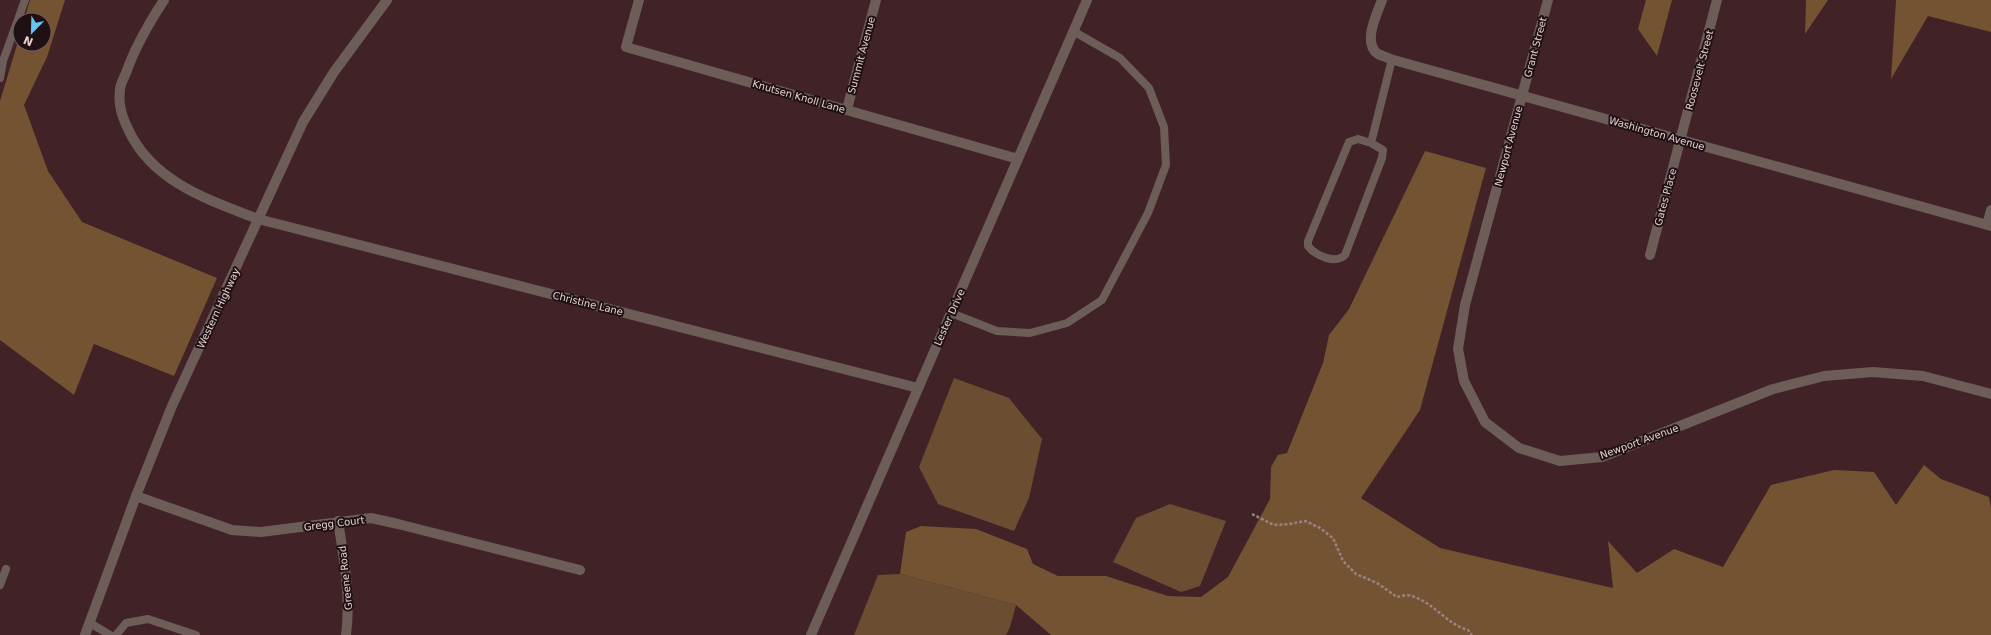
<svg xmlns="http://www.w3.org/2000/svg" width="1991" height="635" font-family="'DejaVu Sans',sans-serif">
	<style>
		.green { fill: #6b4e32 }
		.forest { fill: #735332 }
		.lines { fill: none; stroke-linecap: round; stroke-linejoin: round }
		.path { stroke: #9b8185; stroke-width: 2.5; stroke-dasharray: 3 2; stroke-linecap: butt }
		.service { stroke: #6c5d58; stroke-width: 8 }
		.minor { stroke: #6c5d58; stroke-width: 10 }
		.tertiary { stroke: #6c5d58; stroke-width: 10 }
		.labels { text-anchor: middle; stroke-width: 4; stroke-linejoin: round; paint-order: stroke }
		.street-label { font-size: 10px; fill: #e6d1d3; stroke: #1f1113 }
	</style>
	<rect width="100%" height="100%" fill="#412227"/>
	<path class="green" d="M 954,378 L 1009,398 L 1042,439 L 1029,498 L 1014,531 L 938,504 L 919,467 Z
		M 1170,504 L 1226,521 L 1200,586 L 1181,592 L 1113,562 L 1136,518 Z
		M 900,574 L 1016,605 L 1010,627 L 1006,635 L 854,635 L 878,575 Z"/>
	<path class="forest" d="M 30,0 L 65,0 L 47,57 L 24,105 L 48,171 L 82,222 L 217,278 L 174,376 L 94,344 L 74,395 L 0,340 L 0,101 L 20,35 L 20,44 L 44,44 L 44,20 L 24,20 Z
		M 1646,0 L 1672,0 L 1657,56 L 1638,29 Z
		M 1806,0 L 1828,0 L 1805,34 Z
		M 1896,0 L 1991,0 L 1991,32 L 1928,16 L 1891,79 Z
		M 1425,151 L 1486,168 L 1420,410 L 1361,498 L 1440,548 L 1613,588 L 1608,541 L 1637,573 L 1674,549 L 1723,567 L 1771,485 L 1834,470 L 1874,472 L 1896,505 L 1924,465 L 1941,479 L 1989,497 L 1991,509 L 1991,635 L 1051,635 L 1016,605 L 900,574 L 906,532 L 921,526 L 976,529 L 1027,549 L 1033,564 L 1058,576 L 1106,576 L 1168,596 L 1201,597 L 1228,577 L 1270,499 L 1271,467 L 1278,455 L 1287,453 L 1323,363 L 1329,335 L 1349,309 Z"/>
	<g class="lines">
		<path class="path" d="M 1252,514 L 1274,525 L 1290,524 L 1305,521 L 1320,528 L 1333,538 L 1343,561 L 1356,574 L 1377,583 L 1397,597 C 1401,596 1408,594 1412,596 C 1434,603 1448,625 1468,630 L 1472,635"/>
		<path class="service" d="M 0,78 L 3,61 L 25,0
			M 1371,143 L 1358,139 L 1349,142 L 1308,241 L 1308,246 C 1315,255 1335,265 1345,255 L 1382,158 L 1383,150 L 1371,143 L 1392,59
			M 951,313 L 997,331 L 1030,333 L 1067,323 L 1102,300 L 1148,213 L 1166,165 L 1164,127 L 1149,88 L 1120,58 L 1073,31
			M 0,585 L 6,569
			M 90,623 L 110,635
			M 116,635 L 126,623 L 148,619 L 196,635"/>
		<path class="minor" d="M 164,0 C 149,23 135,47 126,73 C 124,78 120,84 120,90 C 118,105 122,117 129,131 C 153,182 209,200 258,219 L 918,388
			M 639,0 L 626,47 L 1018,159
			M 1382,0 C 1377,14 1362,43 1378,54 C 1382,56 1387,57 1390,59 L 1991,226
			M 1548,0 L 1465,305 L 1458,349 L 1464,381 L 1485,422 L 1519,448 L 1560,461 L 1602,457 L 1773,389 L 1824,376 L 1873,372 L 1923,376 L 1991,394
			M 847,109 L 876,0
			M 1987,225 L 1991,210
			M 1650,255 L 1717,0
			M 136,496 L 232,530 L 261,532 L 371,518 L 398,524 L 580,570
			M 338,521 C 344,559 351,597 346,635
			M 811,635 L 1087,0"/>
		<path class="tertiary" d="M 85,635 L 136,496 L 172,406 L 303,122 L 334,72 L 387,0"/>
	</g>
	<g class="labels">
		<g class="street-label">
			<text transform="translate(1535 47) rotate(-75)" y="4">Grant Street</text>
			<text transform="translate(861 55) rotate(-75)" y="4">Summit Avenue</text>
			<text transform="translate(1699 70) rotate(-75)" y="4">Roosevelt Street</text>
			<text transform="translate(799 96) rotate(16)" y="4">Knutsen Knoll Lane</text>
			<text transform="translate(1657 133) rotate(16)" y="4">Washington Avenue</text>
			<text transform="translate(1508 146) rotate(-75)" y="4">Newport Avenue</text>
			<text transform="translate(1665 197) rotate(-75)" y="4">Gates Place</text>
			<text transform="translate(588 303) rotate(14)" y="4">Christine Lane</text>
			<text transform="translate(218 308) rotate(-65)" y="4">Western Highway</text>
			<text transform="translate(949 317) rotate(-66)" y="4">Lester Drive</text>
			<text transform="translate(1639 441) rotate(-20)" y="4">Newport Avenue</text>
			<text transform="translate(334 523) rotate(-7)" y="4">Gregg Court</text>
			<text transform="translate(345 578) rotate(-96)" y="4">Greene Road</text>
		</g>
	</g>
	<g transform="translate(32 32) rotate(203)"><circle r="19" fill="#1f1113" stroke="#6f5e60"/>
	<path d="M0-3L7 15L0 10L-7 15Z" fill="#68c4f0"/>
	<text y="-6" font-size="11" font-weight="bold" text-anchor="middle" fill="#e6d1d3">N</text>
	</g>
</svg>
